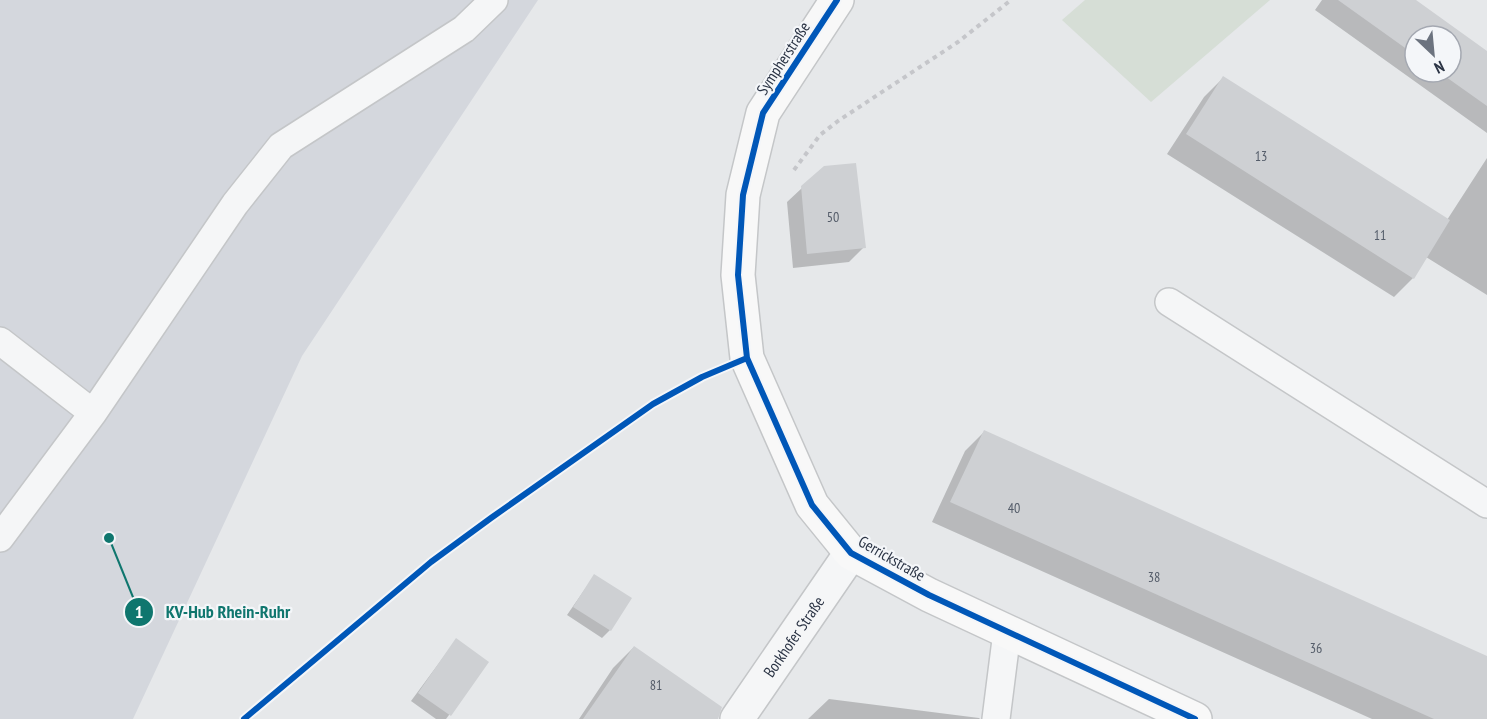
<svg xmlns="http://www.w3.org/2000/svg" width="1487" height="719" font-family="'PT Sans Narrow',sans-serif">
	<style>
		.built { fill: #d4d7dd }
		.green { fill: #d6ded6 }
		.shadow { fill: #0003; fill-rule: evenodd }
		.building { fill: #ced0d3 }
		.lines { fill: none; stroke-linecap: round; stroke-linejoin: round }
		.lane-casing { stroke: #c4c6c8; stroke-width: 30 }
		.street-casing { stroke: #c4c6c8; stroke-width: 36 }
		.secondary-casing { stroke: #c4c6c8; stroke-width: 36 }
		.path { stroke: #c5c6ca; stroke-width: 4; stroke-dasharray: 4.5 4.5; stroke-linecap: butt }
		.lane { stroke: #f5f6f7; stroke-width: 27 }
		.street { stroke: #f5f6f7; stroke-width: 33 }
		.secondary { stroke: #f8f8f8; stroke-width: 33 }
		.cycleway-casing { stroke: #f4f6f9; stroke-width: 10 }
		.cycleway { stroke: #0057b8; stroke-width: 6 }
		.labels { text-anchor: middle; stroke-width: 4.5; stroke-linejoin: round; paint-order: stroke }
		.number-label { font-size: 14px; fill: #545c69 }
		.street-label { font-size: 16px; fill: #2b3445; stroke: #f4f6f9 }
		.leader { fill: none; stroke: #0f766e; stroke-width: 2 }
		.callout-dot { fill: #0f766e; stroke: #f4f6f9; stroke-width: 2 }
		.mark-label { font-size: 18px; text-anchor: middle; font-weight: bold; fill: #fff }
		.callout-label { font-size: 18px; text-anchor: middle; font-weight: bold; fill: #0f766e; stroke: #f4f6f9; stroke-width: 4.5; stroke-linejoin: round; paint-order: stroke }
	</style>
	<rect width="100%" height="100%" fill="#e6e8ea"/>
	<path class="built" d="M 0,0 L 538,0 L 302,356 L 133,719 L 0,719 Z"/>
	<path class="green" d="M 1085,0 L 1270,0 L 1151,102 L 1062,20 Z"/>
	<path class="shadow" d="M 1322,0 L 1413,0 L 1487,53 L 1487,133 L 1315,10 ZM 1415,36 L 1451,36 L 1451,72 L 1415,72 Z
		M 1223,78 L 1447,220 L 1487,158 L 1487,295 L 1426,257 L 1413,278 L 1394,297 L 1167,154 L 1204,97 Z
		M 802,188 L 864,247 L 849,262 L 793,268 L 787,202 Z
		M 984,432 L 1487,658 L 1487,719 L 1372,719 L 932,522 L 965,451 Z
		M 594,576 L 610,630 L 602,638 L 567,615 Z
		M 456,640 L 487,662 L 449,715 L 446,719 L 436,719 L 411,701 Z
		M 634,647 L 690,719 L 579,719 L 613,668 Z
		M 829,699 L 979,718 L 980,719 L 808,719 Z"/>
	<path class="building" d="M 1338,0 L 1416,0 L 1487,51 L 1487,106 L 1439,72 L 1451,72 L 1451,36 L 1415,36 L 1415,55 Z
		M 1223,76 L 1450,220 L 1414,279 L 1186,134 Z
		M 856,163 L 866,248 L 807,254 L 801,186 L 824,166 Z
		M 984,430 L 1487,656 L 1487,719 L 1434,719 L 950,502 Z
		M 594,574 L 632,598 L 611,631 L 573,607 Z
		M 456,638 L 489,662 L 451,716 L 418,693 Z
		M 634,646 L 722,707 L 718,719 L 583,719 Z"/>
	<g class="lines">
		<g class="lane-casing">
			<path id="lane" d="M 1169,302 L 1487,504
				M 0,341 L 93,413 L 235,204 L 281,146 L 464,29 L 494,0
				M 0,538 L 93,413
				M 996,719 L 1007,632"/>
		</g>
		<g class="street-casing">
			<g id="street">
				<path id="s1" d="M 737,719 L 851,553"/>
			</g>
		</g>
		<g class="secondary-casing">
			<path id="secondary" d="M 837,0 L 763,113 L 743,195 L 738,275 L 747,358 L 812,505 L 851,553 L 929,595 L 1195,719"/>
		</g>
		<path class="path" d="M 794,170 L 820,135 L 838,121 L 958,42 L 1011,0"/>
		<use href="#lane" class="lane"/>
		<use href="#street" class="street"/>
		<use href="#secondary" class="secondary"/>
		<g class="cycleway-casing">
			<path id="cycleway" d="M 837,0 L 763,113 L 743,195 L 738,275 L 747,358 L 812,505 L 851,553 L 929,595 L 1195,719
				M 244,719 L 431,562 L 491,518 L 653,404 L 702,377 L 747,358"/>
		</g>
		<use href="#cycleway" class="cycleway"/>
	</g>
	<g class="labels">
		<g class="number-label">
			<text x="1261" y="161">13</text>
			<text x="833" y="222">50</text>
			<text x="1380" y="240">11</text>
			<text x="1014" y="513">40</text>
			<text x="1154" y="582">38</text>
			<text x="1316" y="653">36</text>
			<text x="656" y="690">81</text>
		</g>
		<g class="street-label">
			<text transform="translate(783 58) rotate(-57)" y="6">Sympherstraße</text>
			<text transform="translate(892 558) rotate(30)" y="6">Gerrickstraße</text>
			<text dy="6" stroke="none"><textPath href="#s1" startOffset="100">Borkhofer Straße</textPath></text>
		</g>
	</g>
	<path class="leader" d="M109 538L139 612"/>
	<g class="callout-dot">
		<circle cx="109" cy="538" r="6"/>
		<circle cx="139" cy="612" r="15"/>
	</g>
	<g class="mark-label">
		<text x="139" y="618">1</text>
	</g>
	<g class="callout-label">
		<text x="228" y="618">KV-Hub Rhein-Ruhr</text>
	</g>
	<g transform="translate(1433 54) rotate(154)"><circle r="28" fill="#f4f6f9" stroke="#a4a8b1" stroke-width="1.5"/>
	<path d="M0-4.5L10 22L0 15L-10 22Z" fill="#6c737f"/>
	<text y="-9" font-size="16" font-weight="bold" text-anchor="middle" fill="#2b3445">N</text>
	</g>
</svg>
